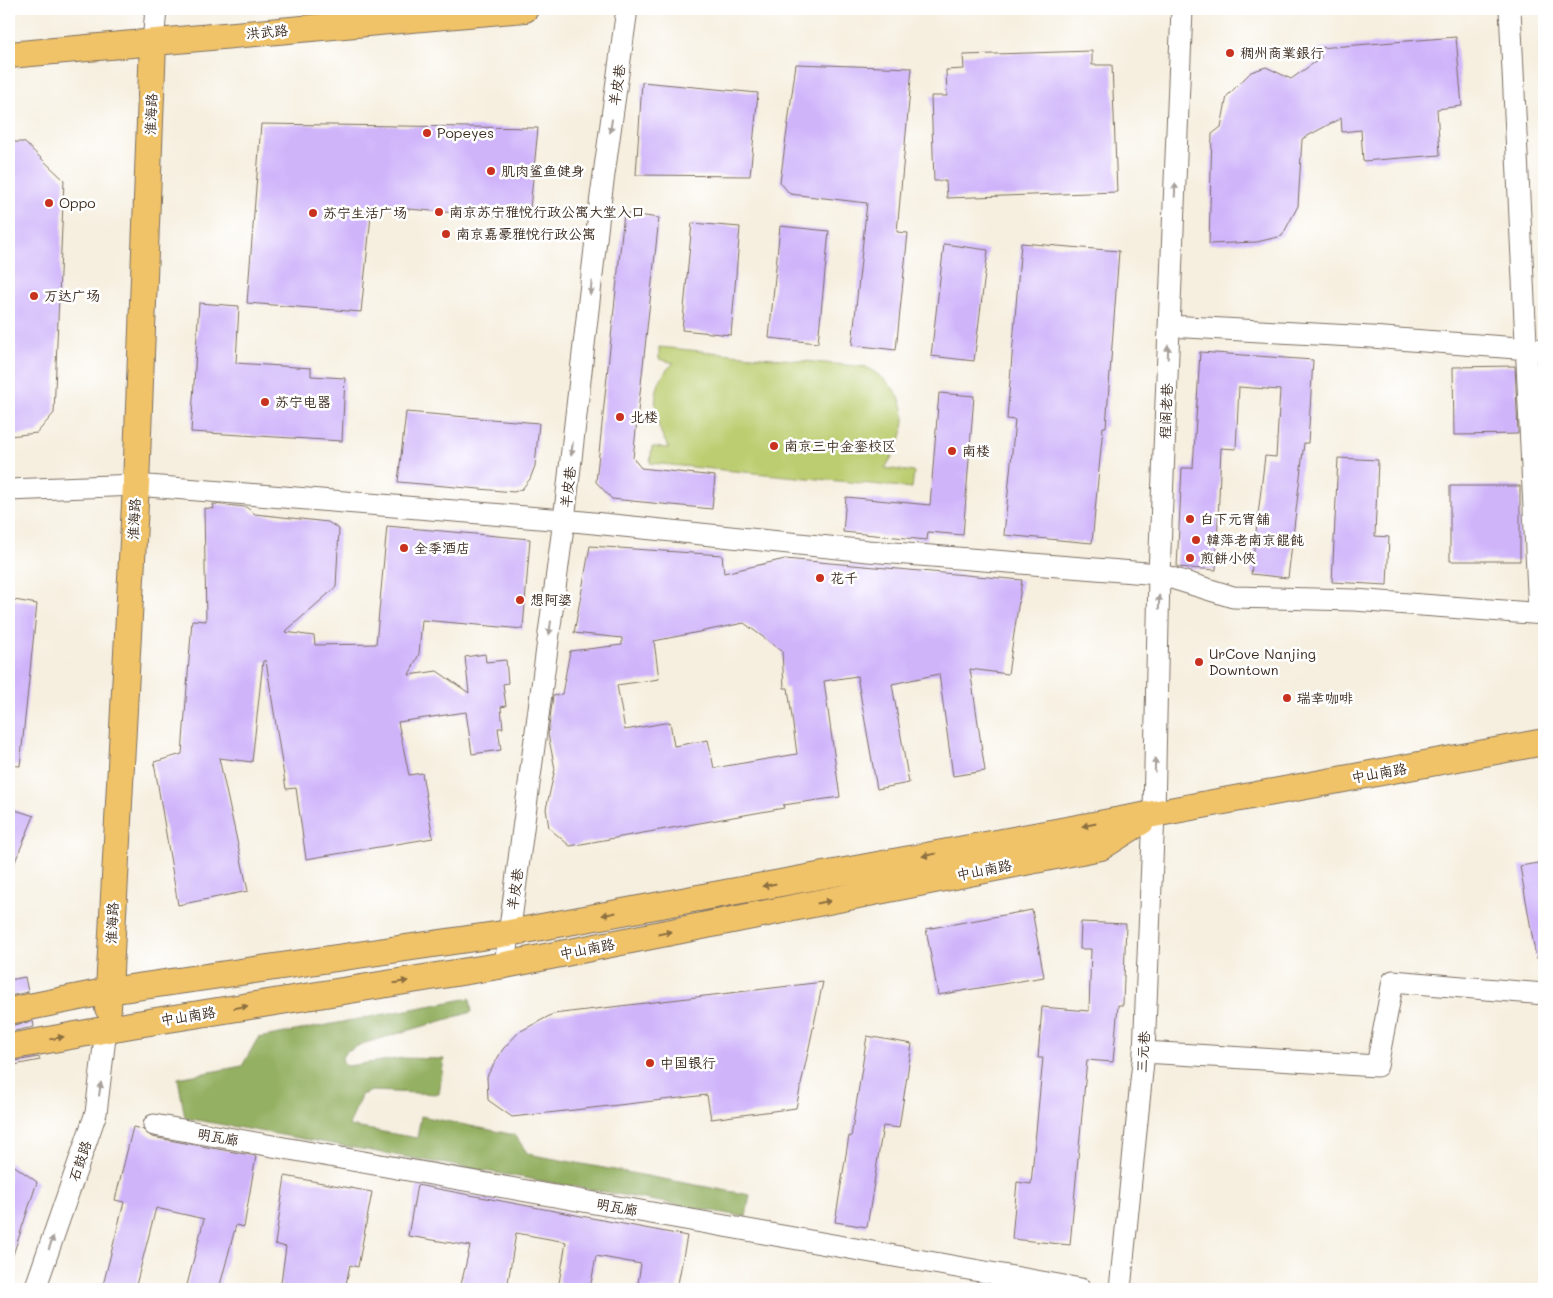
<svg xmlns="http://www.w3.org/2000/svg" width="1553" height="1298" font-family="Mali,'LXGW WenKai TC',sans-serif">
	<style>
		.green { fill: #bbcd70; stroke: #7b7c47 }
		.forest { fill: #94b062; stroke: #686d40 }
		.building { fill: #cfb4fa; fill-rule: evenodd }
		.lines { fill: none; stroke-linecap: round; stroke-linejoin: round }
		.minor-casing { stroke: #7c6f62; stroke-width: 23 }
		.major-casing { stroke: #7c6f62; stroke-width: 28 }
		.minor { stroke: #fff; stroke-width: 21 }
		.major { stroke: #f1c369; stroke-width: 26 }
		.oneway { fill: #a79f9a }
		.oneway2 { fill: #8d6f40 }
		.poi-dot { fill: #c8321e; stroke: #fff; stroke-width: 2 }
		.labels { text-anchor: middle; stroke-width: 5; stroke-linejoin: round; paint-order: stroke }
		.street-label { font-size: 14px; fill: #3b2a1e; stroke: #fff }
		.poi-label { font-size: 14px; fill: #3b2a1e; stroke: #fff; text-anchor: start }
	</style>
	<rect width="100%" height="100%" fill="#fff"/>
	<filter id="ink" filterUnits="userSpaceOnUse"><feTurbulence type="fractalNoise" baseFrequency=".02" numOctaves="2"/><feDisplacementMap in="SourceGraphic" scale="10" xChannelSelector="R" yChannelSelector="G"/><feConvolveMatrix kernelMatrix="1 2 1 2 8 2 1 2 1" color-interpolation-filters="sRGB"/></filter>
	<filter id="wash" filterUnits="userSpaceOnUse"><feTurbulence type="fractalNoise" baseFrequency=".0096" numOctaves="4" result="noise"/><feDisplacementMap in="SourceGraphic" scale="20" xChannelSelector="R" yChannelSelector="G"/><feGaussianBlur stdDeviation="1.12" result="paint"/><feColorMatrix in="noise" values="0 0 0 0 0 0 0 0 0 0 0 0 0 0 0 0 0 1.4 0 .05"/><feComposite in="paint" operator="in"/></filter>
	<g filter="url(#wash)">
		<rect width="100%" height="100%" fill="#f6efdf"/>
		<path class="green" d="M 659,347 L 866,367 C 913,394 913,426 885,468 L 914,472 L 912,488 L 650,463 L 652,447 L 669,448 C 652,422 648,383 674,363 L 659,359 Z"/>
		<path class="forest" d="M 470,998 L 472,1012 L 362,1044 L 347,1051 L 342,1057 L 343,1062 L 347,1066 L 403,1058 L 444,1059 L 439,1094 L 372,1091 L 361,1095 L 349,1126 L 417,1138 L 421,1116 L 515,1135 L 528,1154 L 750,1195 L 746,1217 L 185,1118 L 178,1078 L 242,1066 L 258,1038 Z"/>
		<g id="blocks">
			<path class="building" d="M 1456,37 L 1462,106 L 1437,109 L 1440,155 L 1363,161 L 1361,130 L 1342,132 L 1341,118 L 1302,139 L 1298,206 L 1282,236 L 1257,242 L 1209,244 L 1212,134 L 1221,127 L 1227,96 L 1251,72 L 1266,67 L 1291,79 L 1321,58 L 1319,48 Z
				M 1092,51 L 1092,65 L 1112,65 L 1117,192 L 947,198 L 946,181 L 934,181 L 931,96 L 947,96 L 946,70 L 964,69 L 963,55 Z
				M 796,64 L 912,68 L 897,232 L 908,233 L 896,350 L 852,345 L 867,203 L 790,194 L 780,182 Z
				M 642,82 L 758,93 L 750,176 L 636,175 Z
				M 261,124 L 538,128 L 529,219 L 372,206 L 361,312 L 247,303 Z
				M 9,142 L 24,142 L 64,180 L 54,413 L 37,433 L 9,436 Z
				M 624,213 L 659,218 L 633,458 L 641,468 L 715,476 L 712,509 L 612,499 L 596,482 Z
				M 692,223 L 740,227 L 731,335 L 682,330 Z
				M 780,226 L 829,231 L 818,343 L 769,338 Z
				M 1021,243 L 1119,251 L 1106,427 L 1103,427 L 1092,543 L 1004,535 L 1015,420 L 1007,419 Z
				M 944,244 L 988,250 L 974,361 L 931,356 Z
				M 199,303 L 239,306 L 236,363 L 311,368 L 311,376 L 345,378 L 342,441 L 191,432 Z
				M 1200,352 L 1313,360 L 1308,443 L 1304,443 L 1288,578 L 1251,574 L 1265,456 L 1276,457 L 1280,390 L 1239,387 L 1236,449 L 1221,448 L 1216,570 L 1177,567 L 1182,468 L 1193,468 Z
				M 1515,366 L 1518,434 L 1454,435 L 1453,367 Z
				M 939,393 L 974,396 L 963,535 L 928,532 L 927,540 L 843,532 L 846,497 L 930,505 Z
				M 406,412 L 539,423 L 535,466 L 530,479 L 522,489 L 514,492 L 398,482 Z
				M 1338,458 L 1378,460 L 1375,536 L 1389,537 L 1387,585 L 1332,582 Z
				M 1450,486 L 1520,486 L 1520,561 L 1450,561 Z
				M 213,504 L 246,507 L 255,514 L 328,522 L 339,529 L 336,587 L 285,632 L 314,636 L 315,645 L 376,644 L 387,526 L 530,539 L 523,629 L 422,620 L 419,654 L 409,675 L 437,671 L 469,693 L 465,657 L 485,654 L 486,662 L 506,660 L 508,683 L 503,684 L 506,706 L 501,707 L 503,728 L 498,728 L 501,750 L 472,754 L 466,712 L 398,722 L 409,775 L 422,773 L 433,838 L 306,859 L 296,788 L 286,789 L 266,661 L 263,661 L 252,762 L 219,758 L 248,891 L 178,905 L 154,762 L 182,754 L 192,620 L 206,621 L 204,508 L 214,509 Z
				M 590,546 L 722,555 L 724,573 L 785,559 L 1022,580 L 1008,674 L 970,669 L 985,771 L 953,776 L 939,674 L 892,684 L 909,783 L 877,789 L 857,676 L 824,681 L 840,797 L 783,805 L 784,808 L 570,846 L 549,828 L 546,809 L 555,769 L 548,734 L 553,696 L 562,694 L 570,651 L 622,645 L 622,638 L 574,633 ZM 744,623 L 782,651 L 784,688 L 788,688 L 797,754 L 714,768 L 708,740 L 674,746 L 670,722 L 625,730 L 617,685 L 659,679 L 654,641 Z
				M 9,599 L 37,604 L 20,766 L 9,765 Z
				M 9,808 L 34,816 L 9,876 Z
				M 1544,862 L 1544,957 L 1536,958 L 1520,866 Z
				M 1032,910 L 1044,977 L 938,995 L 926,929 Z
				M 1081,922 L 1126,924 L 1123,1005 L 1118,1005 L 1113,1062 L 1087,1060 L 1070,1245 L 1012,1239 L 1017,1182 L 1031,1184 L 1043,1058 L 1038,1058 L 1042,1007 L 1089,1011 L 1091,949 L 1080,949 Z
				M 25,977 L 28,992 L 9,996 L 9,980 Z
				M 823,982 L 796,1108 L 711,1119 L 707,1095 L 512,1117 L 488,1100 L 487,1076 L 503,1049 L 519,1032 L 553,1014 Z
				M 33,1021 L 34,1027 L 9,1032 L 9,1026 Z
				M 867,1036 L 912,1044 L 899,1128 L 883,1126 L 867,1227 L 835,1222 L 849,1136 L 851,1137 Z
				M 39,1057 L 40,1060 L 9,1066 L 9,1062 Z
				M 133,1127 L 142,1129 L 152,1137 L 256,1156 L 244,1227 L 236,1225 L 219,1289 L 186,1289 L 204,1219 L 156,1208 L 135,1289 L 102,1289 L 124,1202 L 115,1200 Z
				M 9,1162 L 37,1182 L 12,1258 L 9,1258 Z
				M 285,1176 L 372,1192 L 358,1267 L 350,1265 L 345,1289 L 280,1289 L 286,1247 L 275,1244 Z
				M 417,1185 L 687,1236 L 677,1289 L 637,1289 L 641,1264 L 596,1256 L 590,1289 L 558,1289 L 566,1242 L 516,1233 L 507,1289 L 460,1289 L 470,1246 L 408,1236 Z"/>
		</g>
	</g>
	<g filter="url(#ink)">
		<use href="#blocks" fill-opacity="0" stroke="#7c6f62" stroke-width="1"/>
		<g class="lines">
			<g class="minor-casing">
				<path id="minor" d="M 1510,9 L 1539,613
					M 153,43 L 156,9
					M 1169,326 L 1371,337 L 1544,350
					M 9,490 L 136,485 L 564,520 L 868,551 L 1159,574 L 1233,597 L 1354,600 L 1544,614
					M 505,965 L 564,520 L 601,196 L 627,9
					M 1144,1052 L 1377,1066 L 1393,981 L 1544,994
					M 154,1125 L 1081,1289
					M 35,1289 L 96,1113 L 106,1029
					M 1120,1289 L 1144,1052 L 1154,813 L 1159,574 L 1182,9"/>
			</g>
			<g class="major-casing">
				<path id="major" d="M 9,55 L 525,9
					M 108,1008 L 136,485 L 153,43
					M 9,1011 L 109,991 L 509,933 L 1544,742
					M 9,1047 L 131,1025 L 505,965 L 1101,847 L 1142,821"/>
			</g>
			<use href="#minor" class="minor"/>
			<use href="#major" class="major"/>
		</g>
		<defs><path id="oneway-solid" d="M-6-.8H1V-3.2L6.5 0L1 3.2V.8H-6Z" transform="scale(1.25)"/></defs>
		<g class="oneway">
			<use href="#oneway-solid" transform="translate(611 126) rotate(98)"/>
			<use href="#oneway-solid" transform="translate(1175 190) rotate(-88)"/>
			<use href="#oneway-solid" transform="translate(591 288) rotate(96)"/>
			<use href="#oneway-solid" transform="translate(1168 352) rotate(-88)"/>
			<use href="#oneway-solid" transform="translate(572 449) rotate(97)"/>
			<use href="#oneway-solid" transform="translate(1159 602) rotate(-89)"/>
			<use href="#oneway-solid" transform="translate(550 628) rotate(98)"/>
			<use href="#oneway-solid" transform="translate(1155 765) rotate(-89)"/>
			<use href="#oneway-solid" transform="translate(100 1089) rotate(-82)"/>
			<use href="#oneway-solid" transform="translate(51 1243) rotate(-71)"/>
		</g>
		<g class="oneway2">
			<use href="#oneway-solid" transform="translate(1089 825) rotate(169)"/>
			<use href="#oneway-solid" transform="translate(929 855) rotate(169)"/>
			<use href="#oneway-solid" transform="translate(769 885) rotate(169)"/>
			<use href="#oneway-solid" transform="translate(824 902) rotate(-11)"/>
			<use href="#oneway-solid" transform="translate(609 914) rotate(169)"/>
			<use href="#oneway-solid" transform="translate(665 933) rotate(-11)"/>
			<use href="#oneway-solid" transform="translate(401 982) rotate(-9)"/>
			<use href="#oneway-solid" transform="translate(241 1007) rotate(-9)"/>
			<use href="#oneway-solid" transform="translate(57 1038) rotate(-10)"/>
		</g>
	</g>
	<g class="poi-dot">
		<circle cx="1230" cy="53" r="5"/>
		<circle cx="427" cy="133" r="5"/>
		<circle cx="491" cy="171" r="5"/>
		<circle cx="49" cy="203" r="5"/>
		<circle cx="439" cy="212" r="5"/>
		<circle cx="313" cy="213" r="5"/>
		<circle cx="446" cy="234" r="5"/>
		<circle cx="34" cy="296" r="5"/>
		<circle cx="265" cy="402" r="5"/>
		<circle cx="620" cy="417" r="5"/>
		<circle cx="774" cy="446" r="5"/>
		<circle cx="952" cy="451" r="5"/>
		<circle cx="1190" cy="519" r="5"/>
		<circle cx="1196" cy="540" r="5"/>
		<circle cx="404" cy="548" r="5"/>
		<circle cx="1190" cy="558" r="5"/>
		<circle cx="820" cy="578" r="5"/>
		<circle cx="520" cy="600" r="5"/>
		<circle cx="1199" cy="662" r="5"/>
		<circle cx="1287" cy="698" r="5"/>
		<circle cx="650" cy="1063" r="5"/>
	</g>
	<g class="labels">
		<g class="street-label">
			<text transform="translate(267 32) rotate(-5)" y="5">洪武路</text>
			<text transform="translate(617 85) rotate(-82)" y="5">羊皮巷</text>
			<text transform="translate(151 114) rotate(-88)" y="5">淮海路</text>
			<text transform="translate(1166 411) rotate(-88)" y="5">程阁老巷</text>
			<text transform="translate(568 487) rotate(-83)" y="5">羊皮巷</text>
			<text transform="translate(134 519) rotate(-87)" y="5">淮海路</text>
			<text transform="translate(1379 773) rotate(-10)" y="5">中山南路</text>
			<text transform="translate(984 870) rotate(-11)" y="5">中山南路</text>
			<text transform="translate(515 889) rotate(-82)" y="5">羊皮巷</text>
			<text transform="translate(112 923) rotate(-87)" y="5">淮海路</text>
			<text transform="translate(587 949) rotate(-11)" y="5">中山南路</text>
			<text transform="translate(188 1016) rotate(-9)" y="5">中山南路</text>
			<text transform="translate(1143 1052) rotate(-86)" y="5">三元巷</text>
			<text transform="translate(218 1137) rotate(10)" y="5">明瓦廊</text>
			<text transform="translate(80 1161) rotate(-71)" y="5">石鼓路</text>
			<text transform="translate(617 1207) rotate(10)" y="5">明瓦廊</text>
		</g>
		<g class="poi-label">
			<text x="1240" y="58">稠州商業銀行</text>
			<text x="437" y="138">Popeyes</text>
			<text x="501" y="176">肌肉鲨鱼健身</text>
			<text x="59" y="208">Oppo</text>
			<text x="449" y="217">南京苏宁雅悦行政公寓大堂入口</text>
			<text x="323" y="218">苏宁生活广场</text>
			<text x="456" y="239">南京嘉豪雅悦行政公寓</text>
			<text x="44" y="301">万达广场</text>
			<text x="275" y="407">苏宁电器</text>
			<text x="630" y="422">北楼</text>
			<text x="784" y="451">南京三中金銮校区</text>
			<text x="962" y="456">南楼</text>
			<text x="1200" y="524">白下元宵舖</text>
			<text x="1206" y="545">韓萍老南京餛飩</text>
			<text x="414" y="553">全季酒店</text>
			<text x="1200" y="563">煎餅小俠</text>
			<text x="830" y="583">花千</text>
			<text x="530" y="605">想阿婆</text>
			<text x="1209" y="659">UrCove Nanjing<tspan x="1209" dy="16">Downtown</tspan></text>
			<text x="1297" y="703">瑞幸咖啡</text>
			<text x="660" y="1068">中国银行</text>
		</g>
	</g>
	<rect width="1553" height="1298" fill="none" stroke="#fff" stroke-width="30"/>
</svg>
